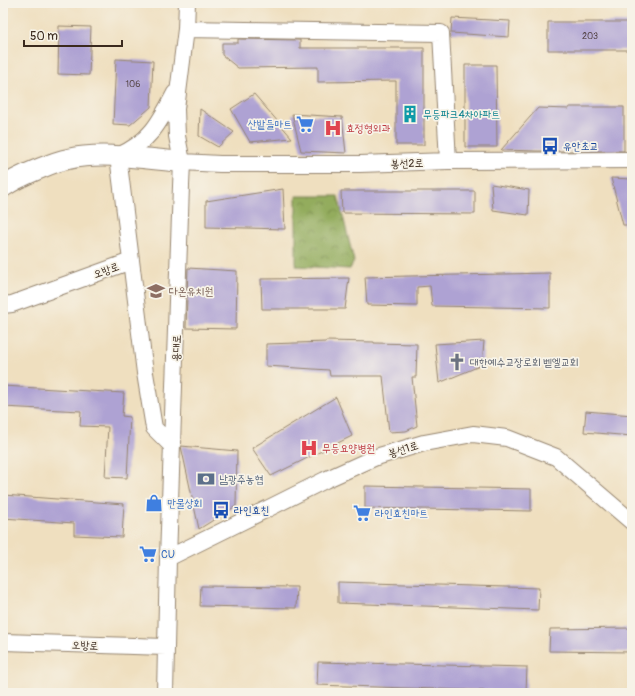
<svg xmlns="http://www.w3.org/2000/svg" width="635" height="696" font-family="Pangolin,'Poor Story',sans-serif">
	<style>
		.forest { fill: url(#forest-crowns); stroke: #676b3e }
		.building { fill: #aea2d3 }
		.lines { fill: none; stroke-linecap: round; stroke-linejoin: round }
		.minor-casing { stroke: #95846e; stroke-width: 18 }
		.major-casing { stroke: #95846e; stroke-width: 22 }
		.minor { stroke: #fff; stroke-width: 16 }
		.major { stroke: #fff; stroke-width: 20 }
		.labels { text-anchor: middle; stroke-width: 3.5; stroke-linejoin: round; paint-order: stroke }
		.number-label { font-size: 9px; fill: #58484b }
		.culture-label { font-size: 11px; fill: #0d838f; stroke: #f7f3e8; text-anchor: start }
		.shop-label { font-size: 11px; fill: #366cbe; stroke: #f7f3e8; text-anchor: start }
		.health-label { font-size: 11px; fill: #be3a42; stroke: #f7f3e8; text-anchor: start }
		.transit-label { font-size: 11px; fill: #164399; stroke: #f7f3e8; text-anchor: start }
		.street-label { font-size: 11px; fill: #3b2a1e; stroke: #f7f3e8 }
		.education-label { font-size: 11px; fill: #785e54; stroke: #f7f3e8; text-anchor: start }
		.worship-label { font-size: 11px; fill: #5b616d; stroke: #f7f3e8; text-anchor: start }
		.service-label { font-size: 11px; fill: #4e5e75; stroke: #f7f3e8; text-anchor: start }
	</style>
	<defs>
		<pattern id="forest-crowns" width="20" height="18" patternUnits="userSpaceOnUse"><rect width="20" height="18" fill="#93ac5d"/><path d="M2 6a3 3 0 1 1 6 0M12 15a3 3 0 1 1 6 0" fill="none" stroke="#798c4c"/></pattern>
	</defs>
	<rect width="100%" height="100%" fill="#f7f3e8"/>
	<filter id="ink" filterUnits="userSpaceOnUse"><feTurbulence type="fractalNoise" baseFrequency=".025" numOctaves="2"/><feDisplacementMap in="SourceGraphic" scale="8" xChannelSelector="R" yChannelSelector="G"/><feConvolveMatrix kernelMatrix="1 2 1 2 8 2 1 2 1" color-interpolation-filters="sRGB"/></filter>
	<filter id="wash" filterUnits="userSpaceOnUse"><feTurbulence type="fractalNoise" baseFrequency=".012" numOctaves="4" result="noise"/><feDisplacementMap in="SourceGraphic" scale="16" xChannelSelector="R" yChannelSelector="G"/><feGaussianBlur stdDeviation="0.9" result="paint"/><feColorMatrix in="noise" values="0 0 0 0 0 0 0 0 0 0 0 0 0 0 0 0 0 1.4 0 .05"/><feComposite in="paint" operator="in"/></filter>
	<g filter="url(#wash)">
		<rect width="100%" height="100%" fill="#efdfbf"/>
		<path class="forest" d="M 296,196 L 338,196 L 354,261 L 350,269 L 296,266 Z"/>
		<g id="blocks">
			<path class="building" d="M 452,18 L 510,21 L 509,37 L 451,33 Z
				M 548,22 L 632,22 L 632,50 L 548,50 Z
				M 59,26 L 91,27 L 89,75 L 58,74 Z
				M 238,39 L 300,40 L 300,48 L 424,48 L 424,145 L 396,145 L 396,81 L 318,82 L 318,67 L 238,68 L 222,55 L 222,43 L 238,43 Z
				M 116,59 L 153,61 L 151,107 L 130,125 L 113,124 Z
				M 465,65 L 496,65 L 497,147 L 465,147 Z
				M 254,94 L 292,138 L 250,142 L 231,109 Z
				M 569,107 L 624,107 L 624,151 L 537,151 L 501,150 L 538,108 L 569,109 Z
				M 200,109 L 234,132 L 218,147 L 199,136 Z
				M 292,114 L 342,117 L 346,153 L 301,151 Z
				M 611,178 L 632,179 L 632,225 L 623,225 Z
				M 491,184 L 529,190 L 528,215 L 493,210 Z
				M 283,189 L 285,229 L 206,227 L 206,201 Z
				M 341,191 L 475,191 L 475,214 L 342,213 Z
				M 188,268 L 237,271 L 236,329 L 186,328 Z
				M 550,273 L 550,308 L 432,306 L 430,286 L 417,287 L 417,306 L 367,305 L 365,277 Z
				M 349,278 L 345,309 L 262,309 L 261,279 Z
				M 326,341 L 374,342 L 374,343 L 417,344 L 416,377 L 412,377 L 417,426 L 406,431 L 389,432 L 383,376 L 330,376 L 329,370 L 266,366 L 266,344 L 326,342 Z
				M 484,341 L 482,365 L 439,383 L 435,344 Z
				M 3,386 L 124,393 L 122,416 L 130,417 L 127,478 L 105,477 L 108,427 L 80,426 L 81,411 L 3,407 Z
				M 336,397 L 352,436 L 271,476 L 252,448 Z
				M 586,411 L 632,415 L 632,436 L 584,432 Z
				M 181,446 L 237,451 L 236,506 L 199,529 Z
				M 365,486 L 531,489 L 531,511 L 365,508 Z
				M 3,495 L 124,504 L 122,537 L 74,535 L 74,523 L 3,518 Z
				M 338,582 L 539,588 L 538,610 L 338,603 Z
				M 201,586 L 297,587 L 296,608 L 200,606 Z
				M 632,628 L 632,652 L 549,651 L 550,629 Z
				M 318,662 L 527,667 L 526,692 L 317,685 Z"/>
		</g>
	</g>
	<g filter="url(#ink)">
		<use href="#blocks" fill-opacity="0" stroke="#95846e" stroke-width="1"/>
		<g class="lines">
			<g class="minor-casing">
				<path id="minor" d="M 186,29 L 441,33 L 448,161
					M 182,162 L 220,164 L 360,164 L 448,161 L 632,160
					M 3,305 L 12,304 L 131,261
					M 172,446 L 154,428 L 145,373 L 118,156 C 150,142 160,122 175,93
					M 168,558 L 269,508 L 325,480 L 376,457 L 424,443 L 473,434 L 507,438 L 556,457 L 632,522
					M 3,642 L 166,647
					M 165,693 L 168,558 L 181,186 L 182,162 L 177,136 L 176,109 L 186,29 L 187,3"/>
			</g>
			<g class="major-casing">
				<path id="major" d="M 3,187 C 13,180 24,175 36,170 C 46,166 57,161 68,159 C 103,151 146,159 182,162"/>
			</g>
			<use href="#minor" class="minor"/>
			<use href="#major" class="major"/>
		</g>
	</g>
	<defs>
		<g id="building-bare" transform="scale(1.38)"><path d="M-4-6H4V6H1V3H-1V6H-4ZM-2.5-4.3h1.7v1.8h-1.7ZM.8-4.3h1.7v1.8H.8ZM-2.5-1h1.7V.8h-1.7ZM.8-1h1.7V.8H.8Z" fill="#0f9aa8" stroke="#f7f3e8" stroke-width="2.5" paint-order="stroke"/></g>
		<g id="supermarket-bare" transform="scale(1.38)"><path d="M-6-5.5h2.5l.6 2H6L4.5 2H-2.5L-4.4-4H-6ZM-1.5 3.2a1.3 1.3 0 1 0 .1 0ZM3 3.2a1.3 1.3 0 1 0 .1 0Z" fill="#3f7fe0" stroke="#f7f3e8" stroke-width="2.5" paint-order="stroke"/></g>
		<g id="hospital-bare" transform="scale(1.38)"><path d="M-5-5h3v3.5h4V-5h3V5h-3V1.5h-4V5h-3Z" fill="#e0444e" stroke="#f7f3e8" stroke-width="2.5" paint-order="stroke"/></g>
		<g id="bus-bare" transform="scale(1.38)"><path d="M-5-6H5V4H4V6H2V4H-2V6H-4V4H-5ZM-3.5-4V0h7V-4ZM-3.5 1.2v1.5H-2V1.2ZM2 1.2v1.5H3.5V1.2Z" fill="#1a4fb4" stroke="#f7f3e8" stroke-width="2.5" paint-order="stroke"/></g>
		<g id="school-bare" transform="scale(1.38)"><path d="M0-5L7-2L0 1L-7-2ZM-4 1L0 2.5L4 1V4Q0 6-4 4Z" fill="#8d6e63" stroke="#f7f3e8" stroke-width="2.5" paint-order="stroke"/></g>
		<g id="church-bare" transform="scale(1.38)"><path d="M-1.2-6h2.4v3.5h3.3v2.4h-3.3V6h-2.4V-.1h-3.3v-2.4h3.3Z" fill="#6b7280" stroke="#f7f3e8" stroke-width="2.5" paint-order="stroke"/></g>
		<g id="bank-bare" transform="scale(1.38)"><path d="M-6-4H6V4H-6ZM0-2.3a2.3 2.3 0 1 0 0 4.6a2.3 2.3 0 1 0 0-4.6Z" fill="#5c6f8a" stroke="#f7f3e8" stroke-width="2.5" paint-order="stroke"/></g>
		<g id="shop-bare" transform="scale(1.38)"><path d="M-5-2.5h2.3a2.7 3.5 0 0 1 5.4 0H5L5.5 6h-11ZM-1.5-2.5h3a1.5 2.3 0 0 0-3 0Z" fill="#3f7fe0" stroke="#f7f3e8" stroke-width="2.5" paint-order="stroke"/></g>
	</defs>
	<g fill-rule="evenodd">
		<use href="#building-bare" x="410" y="114"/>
		<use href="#supermarket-bare" x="305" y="124"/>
		<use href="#hospital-bare" x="333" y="128"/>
		<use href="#bus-bare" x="550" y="146"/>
		<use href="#school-bare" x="156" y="291"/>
		<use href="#church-bare" x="457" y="362"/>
		<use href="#hospital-bare" x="309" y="448"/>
		<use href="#bank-bare" x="206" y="479"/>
		<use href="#shop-bare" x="154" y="503"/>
		<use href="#bus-bare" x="221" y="510"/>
		<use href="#supermarket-bare" x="362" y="513"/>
		<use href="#supermarket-bare" x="148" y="554"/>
	</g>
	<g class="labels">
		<g class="number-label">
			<text x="590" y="39">203</text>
			<text x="133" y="87">106</text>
		</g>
		<g class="culture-label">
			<text x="423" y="118">무등파크4차아파트</text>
		</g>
		<g class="shop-label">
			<text x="292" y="128" text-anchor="end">산밭들마트</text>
			<text x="167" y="507">만물상회</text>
			<text x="375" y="517">라인효친마트</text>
			<text x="161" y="558">CU</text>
		</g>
		<g class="health-label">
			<text x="346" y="132">효정형외과</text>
			<text x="322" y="452">무등요양병원</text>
		</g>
		<g class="transit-label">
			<text x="563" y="150">유안초교</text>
			<text x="234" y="514">라인효친</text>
		</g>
		<g class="street-label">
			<text transform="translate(407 163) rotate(-2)" y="4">봉선2로</text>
			<text transform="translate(106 270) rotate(-20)" y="4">오방로</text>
			<text transform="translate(176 348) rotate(-88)" y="4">용대로</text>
			<text transform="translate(403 449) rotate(-17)" y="4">봉선1로</text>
			<text transform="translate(85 645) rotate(2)" y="4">오방로</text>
		</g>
		<g class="education-label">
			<text x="169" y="295">다온유치원</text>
		</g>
		<g class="worship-label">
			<text x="470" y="366">대한예수교장로회 벧엘교회</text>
		</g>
		<g class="service-label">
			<text x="219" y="483">남광주농협</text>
		</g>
	</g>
	<rect width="635" height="696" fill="none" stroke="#f7f3e8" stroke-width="16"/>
	<path d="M24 40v6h98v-6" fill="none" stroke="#3b2a1e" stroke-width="2"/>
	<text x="30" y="40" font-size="12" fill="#3b2a1e" stroke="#f7f3e8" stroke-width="3" paint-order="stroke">50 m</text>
</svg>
